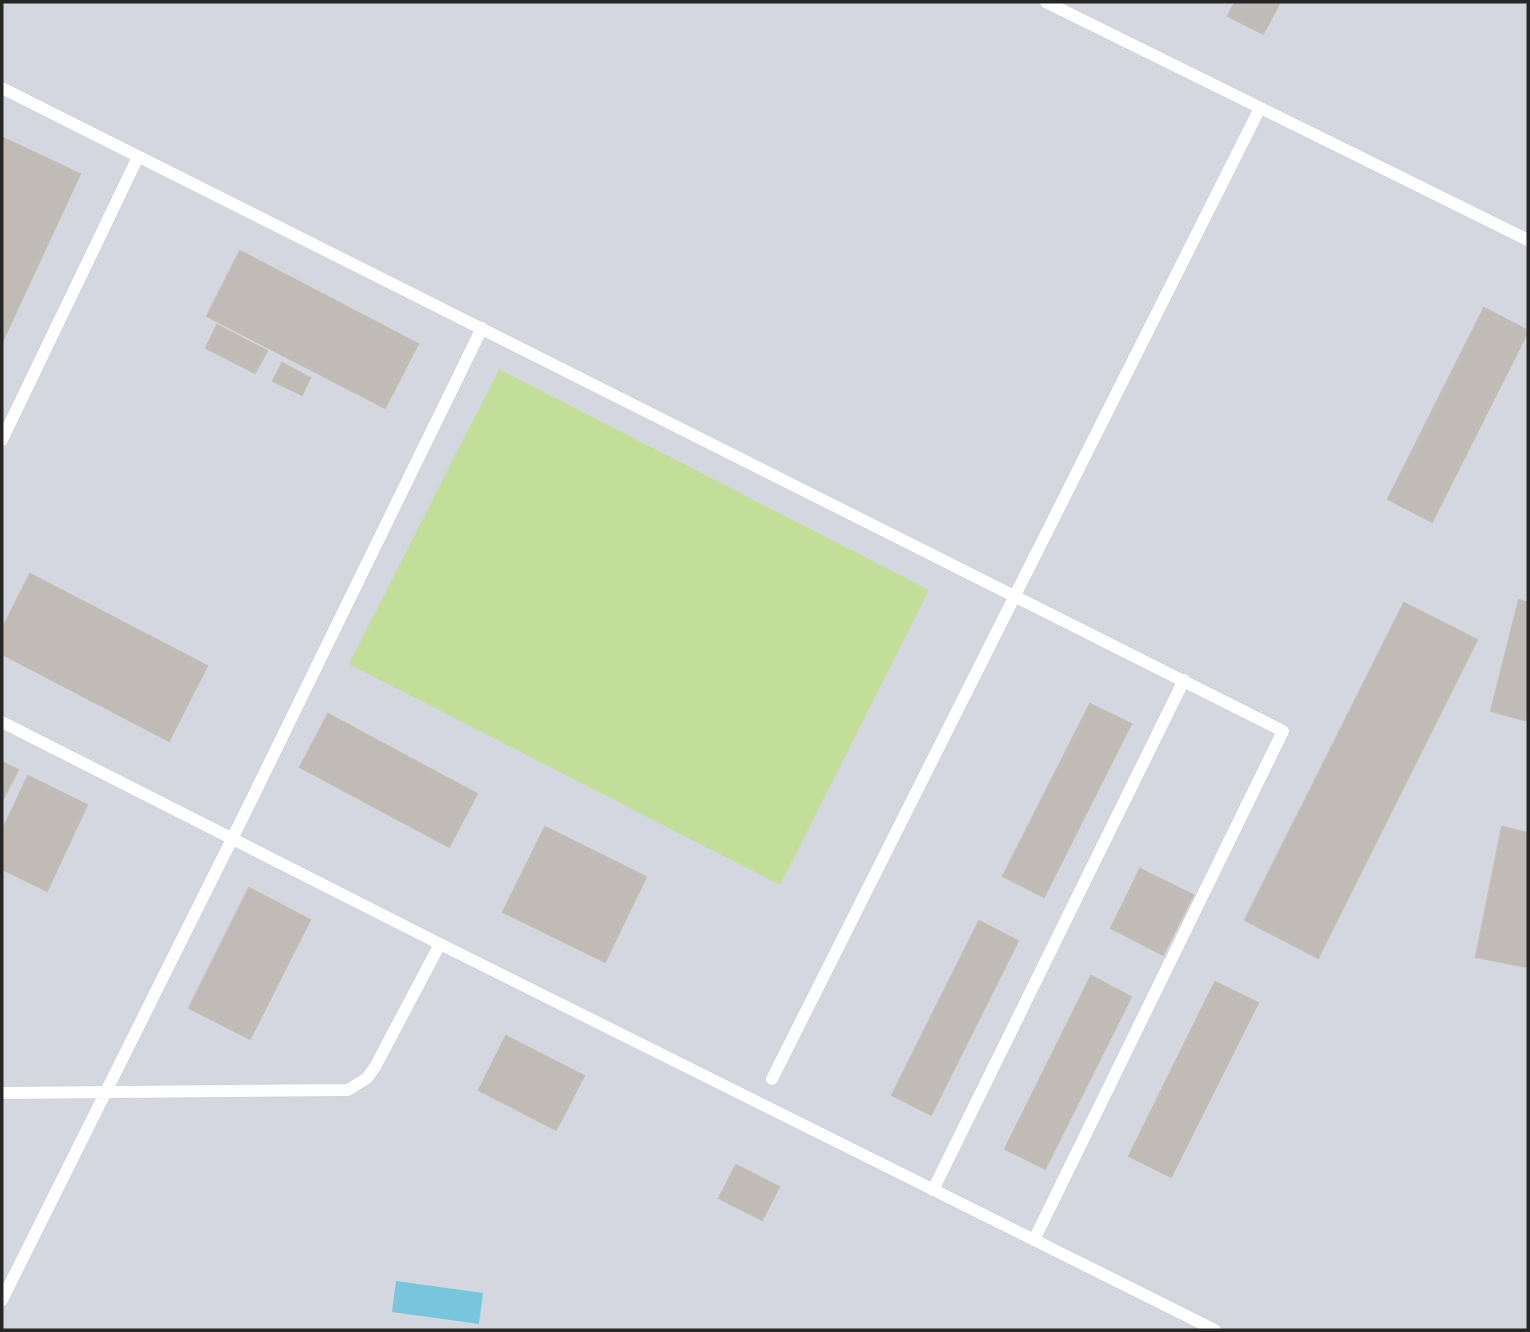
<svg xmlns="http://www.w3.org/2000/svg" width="1530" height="1332" font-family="'Golos Text',sans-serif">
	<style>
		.airport { fill: #d5d7e0 }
		.pitch { fill: #c3de98 }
		.water { fill: #78c6de }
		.building { fill: #c0bbb6; stroke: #c2bdb4; stroke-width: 2 }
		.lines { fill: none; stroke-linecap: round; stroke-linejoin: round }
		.service-casing { stroke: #cfd2de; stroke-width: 14 }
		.service { stroke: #fff; stroke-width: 12 }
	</style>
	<rect width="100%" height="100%" fill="#e7e1d9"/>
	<path class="airport" d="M 2,2 L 1528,2 L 1528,1330 L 2,1330 Z"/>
	<path class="pitch" d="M 499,369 L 929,590 L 780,885 L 349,664 Z"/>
	<path class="water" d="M 396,1281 L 483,1293 L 479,1324 L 392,1312 Z"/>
	<path class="building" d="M 1235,2 L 1280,2 L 1263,34 L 1228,16 Z
		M 3,138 L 80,174 L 2,342 L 2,140 Z
		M 240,251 L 418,344 L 385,408 L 207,316 Z
		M 1484,308 L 1528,331 L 1432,522 L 1388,499 Z
		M 217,325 L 267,351 L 255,373 L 206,348 Z
		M 282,363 L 310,378 L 302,395 L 273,381 Z
		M 30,574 L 207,666 L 169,741 L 2,654 L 2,629 Z
		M 1519,600 L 1528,603 L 1528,721 L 1491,711 Z
		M 1404,603 L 1477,640 L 1318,958 L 1245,920 Z
		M 1090,704 L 1131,724 L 1044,897 L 1003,876 Z
		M 328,714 L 477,794 L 449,847 L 300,767 Z
		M 2,762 L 18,770 L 2,801 Z
		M 28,776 L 87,805 L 47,891 L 2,869 L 2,831 Z
		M 545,827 L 646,877 L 605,962 L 503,912 Z
		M 1502,827 L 1528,833 L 1528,967 L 1476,957 Z
		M 1140,869 L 1193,895 L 1163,955 L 1111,928 Z
		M 249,888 L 310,920 L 250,1039 L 189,1008 Z
		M 979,921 L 1018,941 L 931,1115 L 892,1095 Z
		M 1091,976 L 1131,997 L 1045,1169 L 1005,1149 Z
		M 1215,982 L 1258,1003 L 1171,1177 L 1129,1156 Z
		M 506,1036 L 584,1076 L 556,1130 L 479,1090 Z
		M 736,1165 L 779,1187 L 762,1220 L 719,1198 Z"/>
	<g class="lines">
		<g class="service-casing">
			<path id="service" d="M 1046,2 L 1528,240
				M 2,88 L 1283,731 L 1034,1240
				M 2,440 L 138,157
				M 2,722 L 440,944 L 1215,1330
				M 772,1079 L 1260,108
				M 2,1093 L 348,1090 L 367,1078 L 375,1067 L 440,944
				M 933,1190 L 1184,680
				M 2,1300 L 243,817 L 482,328"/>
		</g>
		<use href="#service" class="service"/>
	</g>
	<rect width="1530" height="1332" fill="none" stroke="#262626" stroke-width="7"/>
</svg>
